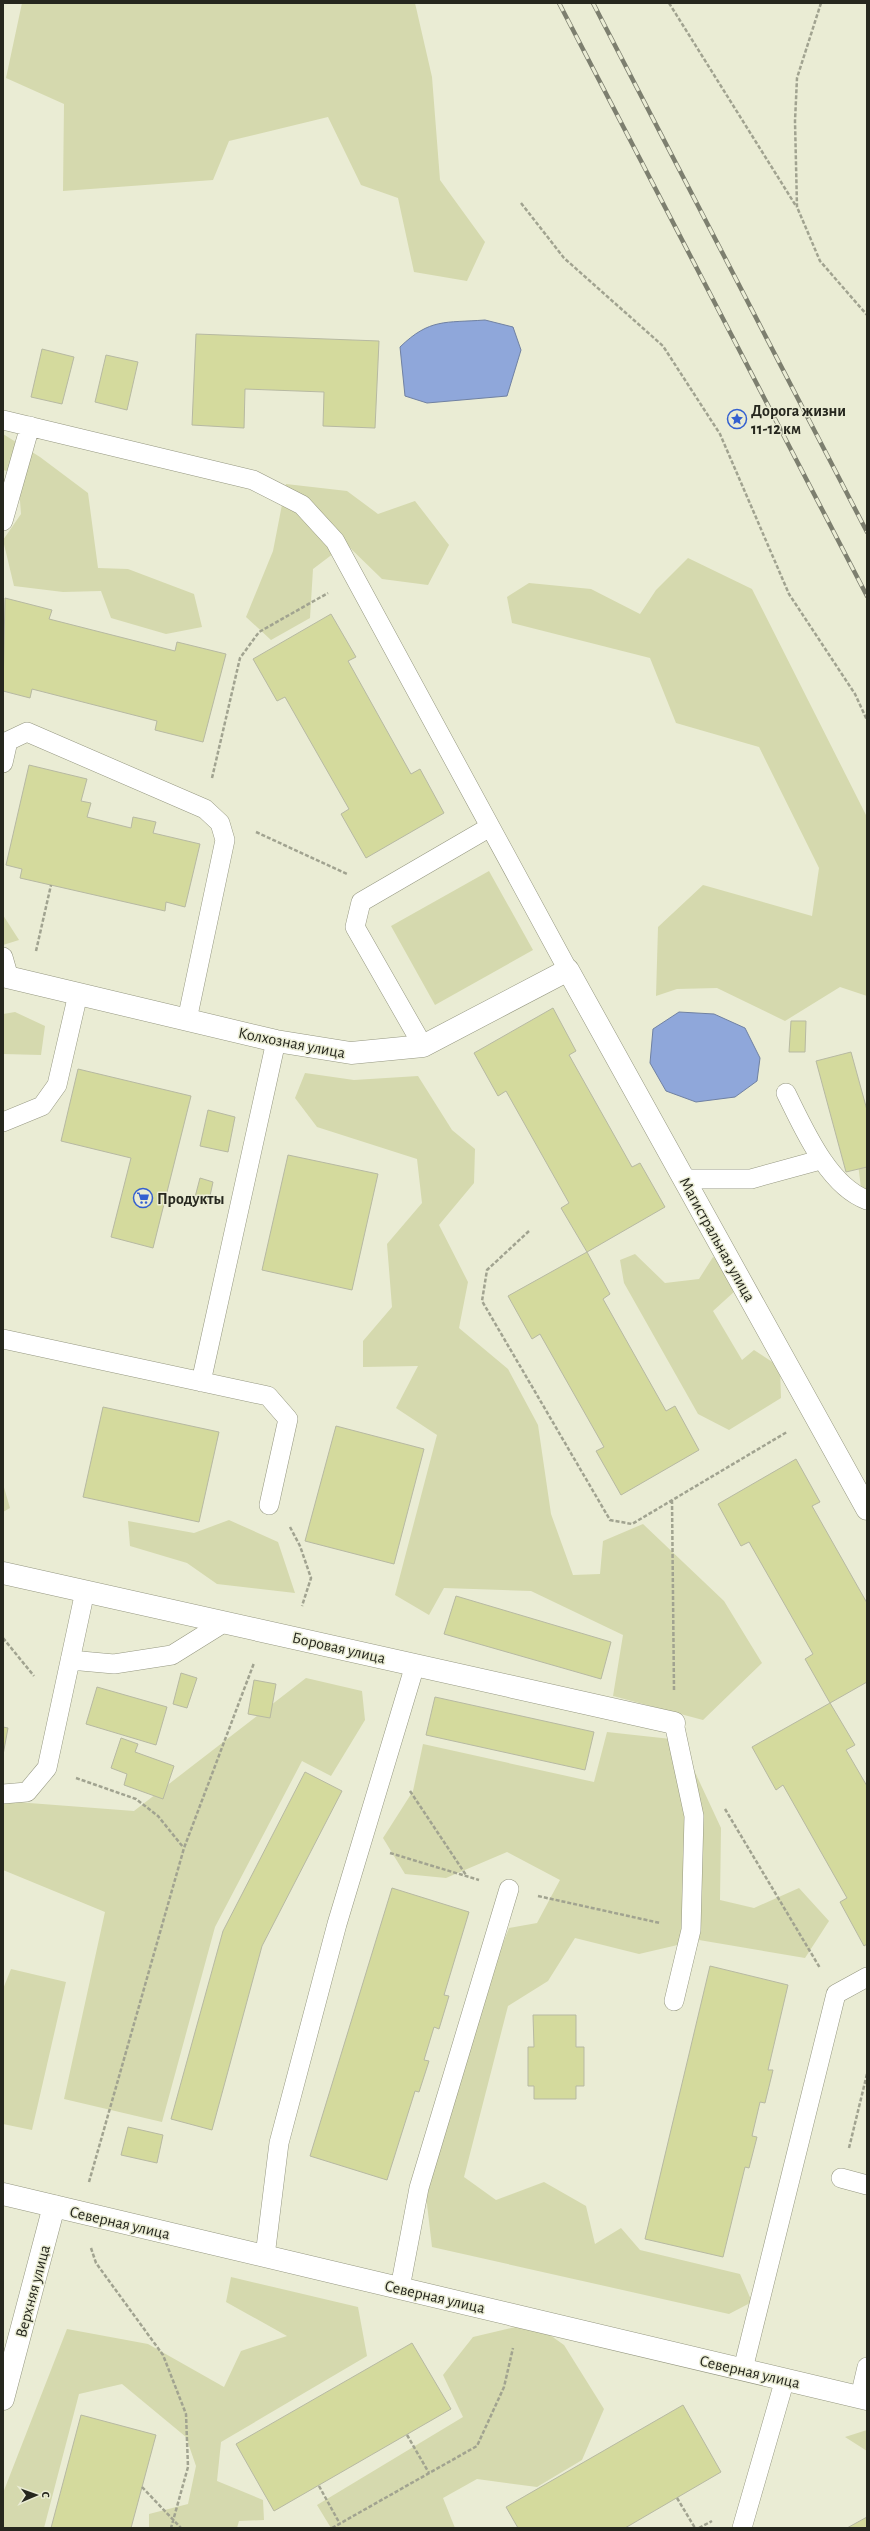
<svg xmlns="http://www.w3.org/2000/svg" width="870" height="2531" font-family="'Alegreya Sans',sans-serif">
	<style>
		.green { fill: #d5d9ae }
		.water { fill: #8fa7da; stroke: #7081a2 }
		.building { fill: #d4da9d; stroke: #b7b9a2 }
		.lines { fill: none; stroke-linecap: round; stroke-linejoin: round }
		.service-casing { stroke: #959781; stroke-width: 20 }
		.minor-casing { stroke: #959781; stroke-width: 23 }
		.path { stroke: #a1a390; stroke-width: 2.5; stroke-dasharray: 4 2; stroke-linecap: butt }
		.service { stroke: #fff; stroke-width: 19 }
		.minor { stroke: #fff; stroke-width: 22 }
		.rail-casing { stroke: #7d7f6f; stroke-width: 4.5 }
		.rail { stroke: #eaecd4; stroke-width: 3; stroke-dasharray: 9; stroke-linecap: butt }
		.labels { text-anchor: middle; stroke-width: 3; stroke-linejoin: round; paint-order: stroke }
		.poi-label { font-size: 16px; font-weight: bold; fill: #26271e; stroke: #eaecd4; text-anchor: start }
		.street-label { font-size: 16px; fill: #26271e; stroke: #eaecd4 }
	</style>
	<rect width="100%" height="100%" fill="#eaecd4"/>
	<path class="green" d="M 22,3 L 415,3 L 432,77 L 440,180 L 485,242 L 467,281 L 414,272 L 398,198 L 361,185 L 328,117 L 229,141 L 213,180 L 63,191 L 64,104 L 6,78 Z
		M 3,434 L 40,457 L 88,493 L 98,568 L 128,569 L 194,594 L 202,627 L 166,634 L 111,618 L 101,591 L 63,592 L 14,586 L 3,540 L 21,514 L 18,474 L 3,470 Z
		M 286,484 L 347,491 L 378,514 L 415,501 L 449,545 L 428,585 L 382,579 L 346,544 L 313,569 L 310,618 L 271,640 L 246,617 L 273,551 Z
		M 688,558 L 752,589 L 867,817 L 867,996 L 840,987 L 785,1021 L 717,988 L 677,989 L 656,996 L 658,927 L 703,885 L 812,916 L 819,868 L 759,747 L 676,723 L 650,658 L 512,623 L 507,597 L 529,583 L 591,589 L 640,614 L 656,590 Z
		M 489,871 L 533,950 L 435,1005 L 391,926 Z
		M 3,915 L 19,940 L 3,945 Z
		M 15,1012 L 45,1026 L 41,1055 L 3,1054 L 3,1014 Z
		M 305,1073 L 354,1080 L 418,1076 L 452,1130 L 475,1149 L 474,1183 L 439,1225 L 468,1282 L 459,1328 L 508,1369 L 538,1425 L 551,1514 L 573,1575 L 600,1574 L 603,1541 L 643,1524 L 724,1601 L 762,1663 L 703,1720 L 613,1696 L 623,1635 L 531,1591 L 444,1588 L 429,1615 L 395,1595 L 437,1435 L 396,1408 L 418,1366 L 363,1367 L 363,1341 L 392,1307 L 387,1244 L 422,1203 L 417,1159 L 317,1127 L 295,1098 Z
		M 867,1159 L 867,1190 L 861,1188 L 858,1164 Z
		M 635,1254 L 665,1283 L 699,1279 L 713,1257 L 730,1268 L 735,1291 L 713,1311 L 742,1360 L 754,1350 L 780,1367 L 781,1398 L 729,1430 L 698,1414 L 624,1283 L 620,1260 Z
		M 3,1484 L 10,1508 L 3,1512 Z
		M 229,1520 L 278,1542 L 295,1593 L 217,1584 L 187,1563 L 130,1546 L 128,1521 L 194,1533 Z
		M 306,1678 L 362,1691 L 365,1720 L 331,1776 L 302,1761 L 215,1927 L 162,2122 L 64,2099 L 105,1912 L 3,1870 L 3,1801 L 134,1811 Z
		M 607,1732 L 680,1740 L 721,1828 L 720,1900 L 754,1908 L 799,1888 L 829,1921 L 805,1958 L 699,1940 L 639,1954 L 575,1938 L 548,1981 L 508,2006 L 464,2177 L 496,2200 L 544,2182 L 586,2206 L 595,2244 L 621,2228 L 640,2250 L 740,2274 L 752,2302 L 729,2314 L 432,2247 L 425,2187 L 486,1986 L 509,1928 L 537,1923 L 560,1880 L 507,1852 L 446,1878 L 405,1874 L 383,1838 L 413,1791 L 423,1744 L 594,1782 Z
		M 11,1969 L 66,1982 L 32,2130 L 3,2124 L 3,1989 Z
		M 231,2277 L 358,2307 L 367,2356 L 221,2442 L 217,2481 L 263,2500 L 264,2520 L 239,2521 L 237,2528 L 149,2528 L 149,2514 L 188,2504 L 196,2466 L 186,2437 L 122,2384 L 79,2394 L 44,2528 L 3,2528 L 3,2493 L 67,2329 L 148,2344 L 224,2387 L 241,2351 L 287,2336 L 226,2302 Z
		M 533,2323 L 564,2345 L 604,2409 L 582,2460 L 537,2487 L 477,2479 L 443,2498 L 455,2528 L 331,2528 L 317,2505 L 463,2417 L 443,2375 L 473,2337 Z
		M 867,2430 L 867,2451 L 845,2437 Z"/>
	<path class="water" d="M 485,320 L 513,327 L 521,350 L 507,396 L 427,403 L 405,396 L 400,347 C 430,318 445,323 485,320 Z
		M 679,1012 L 714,1014 L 745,1028 L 760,1058 L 757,1081 L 735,1097 L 696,1102 L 666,1091 L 650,1063 L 653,1029 Z"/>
	<path class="building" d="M 196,334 L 379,341 L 375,428 L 323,426 L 324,392 L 245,389 L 244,428 L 192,425 Z
		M 42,349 L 74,357 L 62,404 L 31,397 Z
		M 106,355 L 138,362 L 127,410 L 95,402 Z
		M 5,598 L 52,610 L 49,619 L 175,651 L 177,642 L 226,654 L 203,742 L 155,730 L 157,721 L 32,689 L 30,698 L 3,691 Z
		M 331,614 L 356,657 L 348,661 L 411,774 L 420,769 L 444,813 L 366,858 L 341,814 L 349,809 L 285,697 L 277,701 L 253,659 Z
		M 29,765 L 87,779 L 81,801 L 91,803 L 87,817 L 131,828 L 133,817 L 156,822 L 153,833 L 200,844 L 185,907 L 166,902 L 165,911 L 20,878 L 22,869 L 6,865 Z
		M 553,1008 L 576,1051 L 569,1055 L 632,1167 L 640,1163 L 665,1207 L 587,1252 L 561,1208 L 569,1203 L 506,1091 L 498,1096 L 474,1053 Z
		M 791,1021 L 806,1021 L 805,1052 L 789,1052 Z
		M 851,1052 L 867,1110 L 867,1167 L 846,1172 L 816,1061 Z
		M 78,1069 L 191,1096 L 153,1248 L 111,1237 L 131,1158 L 61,1141 Z
		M 208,1110 L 235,1117 L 228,1152 L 200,1146 Z
		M 288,1155 L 378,1174 L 352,1290 L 262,1270 Z
		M 200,1178 L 213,1182 L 208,1205 L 194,1201 Z
		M 587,1252 L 610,1294 L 603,1299 L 666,1411 L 675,1406 L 699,1450 L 621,1495 L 596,1451 L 604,1447 L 540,1334 L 532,1339 L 508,1296 Z
		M 103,1407 L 219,1432 L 199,1522 L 83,1497 Z
		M 336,1426 L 424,1449 L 394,1564 L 305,1541 Z
		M 796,1459 L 820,1502 L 812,1506 L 867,1603 L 867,1682 L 830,1703 L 805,1659 L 813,1654 L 749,1542 L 741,1546 L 718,1504 Z
		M 456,1596 L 611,1642 L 601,1679 L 444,1634 Z
		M 181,1673 L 197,1678 L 187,1708 L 173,1704 Z
		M 254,1680 L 276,1684 L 270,1718 L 248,1714 Z
		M 97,1687 L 167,1707 L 156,1745 L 86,1724 Z
		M 435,1697 L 594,1732 L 585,1770 L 426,1735 Z
		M 830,1703 L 855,1745 L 846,1750 L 867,1786 L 867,1944 L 864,1946 L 840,1902 L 847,1898 L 783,1785 L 776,1790 L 752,1747 Z
		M 3,1727 L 8,1728 L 3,1755 Z
		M 121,1738 L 138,1744 L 135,1752 L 174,1766 L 163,1799 L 124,1785 L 127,1774 L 111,1768 Z
		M 305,1772 L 342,1791 L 262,1946 L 212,2130 L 171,2119 L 223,1931 Z
		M 392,1888 L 469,1912 L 444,1995 L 449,1996 L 439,2029 L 434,2027 L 424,2060 L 429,2061 L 419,2092 L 415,2091 L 387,2180 L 310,2156 Z
		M 710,1966 L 788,1985 L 768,2070 L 773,2070 L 765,2103 L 760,2102 L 752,2136 L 757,2137 L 749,2168 L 745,2167 L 723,2257 L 645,2239 Z
		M 533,2015 L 576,2015 L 576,2047 L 584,2047 L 584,2086 L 576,2086 L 576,2099 L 534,2099 L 534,2086 L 528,2086 L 528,2047 L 534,2047 Z
		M 128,2127 L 163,2135 L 157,2163 L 121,2155 Z
		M 412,2343 L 451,2409 L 274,2511 L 236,2444 Z
		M 683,2405 L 721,2472 L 625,2528 L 518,2528 L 506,2507 Z
		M 81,2415 L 156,2435 L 131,2528 L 51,2528 Z
		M 867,2517 L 867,2528 L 847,2528 Z"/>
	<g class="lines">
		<g class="service-casing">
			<path id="service" d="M 3,420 L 253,480 L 302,505 L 335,541 L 568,970
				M 3,521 L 30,426
				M 3,763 L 8,741 L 27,732 L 205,809 L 220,823 L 225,840 L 187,1020
				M 3,957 L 9,978
				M 423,1046 L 355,927 L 361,902 L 490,827
				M 786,1093 C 803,1127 828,1186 867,1200
				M 3,1122 L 42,1106 L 57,1085 L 78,994
				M 685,1179 L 751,1179 L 820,1160
				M 3,1339 L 268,1396 L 288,1419 L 269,1505
				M 201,1382 L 276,1041
				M 70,1660 L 114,1664 L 172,1655 L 225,1622
				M 674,1723 L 694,1816 L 691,1930 L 674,2001
				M 3,1794 L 27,1792 L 47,1768 L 85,1591
				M 841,2178 L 867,2185
				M 265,2256 L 279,2143 L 337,1924 L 415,1665
				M 400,2288 L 419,2188 L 509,1889
				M 743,2369 L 836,1994 L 867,1977
				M 860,2397 L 867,2367
				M 742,2528 L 785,2379"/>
		</g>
		<g class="minor-casing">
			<path id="minor" d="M 3,976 L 276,1041 L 351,1053 L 423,1046 L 568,970 L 867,1509
				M 3,1573 L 674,1723
				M 3,2194 L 867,2399
				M 3,2399 L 54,2206"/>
		</g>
		<path class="path" d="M 669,3 L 796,206
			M 821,3 L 797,78 L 795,121 L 797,207 L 820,261 L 867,315
			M 521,203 L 564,258 L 663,346 L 720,434 L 789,594 L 855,694 L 867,720
			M 212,778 L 240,658 L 259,632 L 328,593
			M 256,832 L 347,874
			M 36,951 L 51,885
			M 529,1231 L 487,1270 L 482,1301 L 610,1520 L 632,1524 L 787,1432
			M 672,1500 L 674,1690
			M 290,1527 L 300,1546 L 311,1578 L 302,1606
			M 3,1638 L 34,1676
			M 76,1778 L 136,1799 L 158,1816 L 183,1847
			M 410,1791 L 466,1875
			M 725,1809 L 820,1968
			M 390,1853 L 479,1880
			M 538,1896 L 660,1923
			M 849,2148 L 867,2074
			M 89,2182 L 184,1848 L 254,1663
			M 91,2248 L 96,2263 L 163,2355 L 186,2414 L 188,2467 L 171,2528
			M 407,2435 L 429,2473
			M 319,2486 L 340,2524
			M 142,2487 L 181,2528
			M 677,2498 L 695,2528
			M 332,2528 L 477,2446 L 504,2387 L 513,2348
			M 699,2528 L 712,2521"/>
		<use href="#service" class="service"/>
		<use href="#minor" class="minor"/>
		<g class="rail-casing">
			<path id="rail" d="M 559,3 L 867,596
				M 593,3 L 867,532"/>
		</g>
		<use href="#rail" class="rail"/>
	</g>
	<defs>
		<g id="sight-ring" transform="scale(1)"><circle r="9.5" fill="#eaecd4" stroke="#3460d0" stroke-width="1.5"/><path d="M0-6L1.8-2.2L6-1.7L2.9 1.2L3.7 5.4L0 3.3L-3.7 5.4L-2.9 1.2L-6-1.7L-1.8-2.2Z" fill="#3460d0"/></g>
		<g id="supermarket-ring" transform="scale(1)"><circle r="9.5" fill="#eaecd4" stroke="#3460d0" stroke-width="1.5"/><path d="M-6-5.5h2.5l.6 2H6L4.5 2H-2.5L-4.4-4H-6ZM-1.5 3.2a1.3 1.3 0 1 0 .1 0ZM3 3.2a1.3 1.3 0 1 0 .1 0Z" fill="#3460d0"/></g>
	</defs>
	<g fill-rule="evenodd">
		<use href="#sight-ring" x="737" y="419"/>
		<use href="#supermarket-ring" x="143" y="1198"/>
	</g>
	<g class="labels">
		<g class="poi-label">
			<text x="751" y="416">Дорога жизни<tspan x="751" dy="18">11-12 км</tspan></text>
			<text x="157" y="1204">Продукты</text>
		</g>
		<g class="street-label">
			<text transform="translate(292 1042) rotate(11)" y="6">Колхозная улица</text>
			<text transform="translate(718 1239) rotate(61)" y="6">Магистральная улица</text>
			<text transform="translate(339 1647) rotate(13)" y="6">Боровая улица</text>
			<text transform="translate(120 2222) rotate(13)" y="6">Северная улица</text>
			<text transform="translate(32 2291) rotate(-75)" y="6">Верхняя улица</text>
			<text transform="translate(435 2296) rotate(13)" y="6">Северная улица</text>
			<text transform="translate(750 2371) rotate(13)" y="6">Северная улица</text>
		</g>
	</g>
	<rect width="870" height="2531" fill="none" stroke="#26271e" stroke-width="8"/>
	<g transform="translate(36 2495) rotate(88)" stroke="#eaecd4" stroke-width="3" paint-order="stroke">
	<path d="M0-3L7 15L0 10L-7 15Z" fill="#26271e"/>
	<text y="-6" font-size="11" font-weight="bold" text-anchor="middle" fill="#26271e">С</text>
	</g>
</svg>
